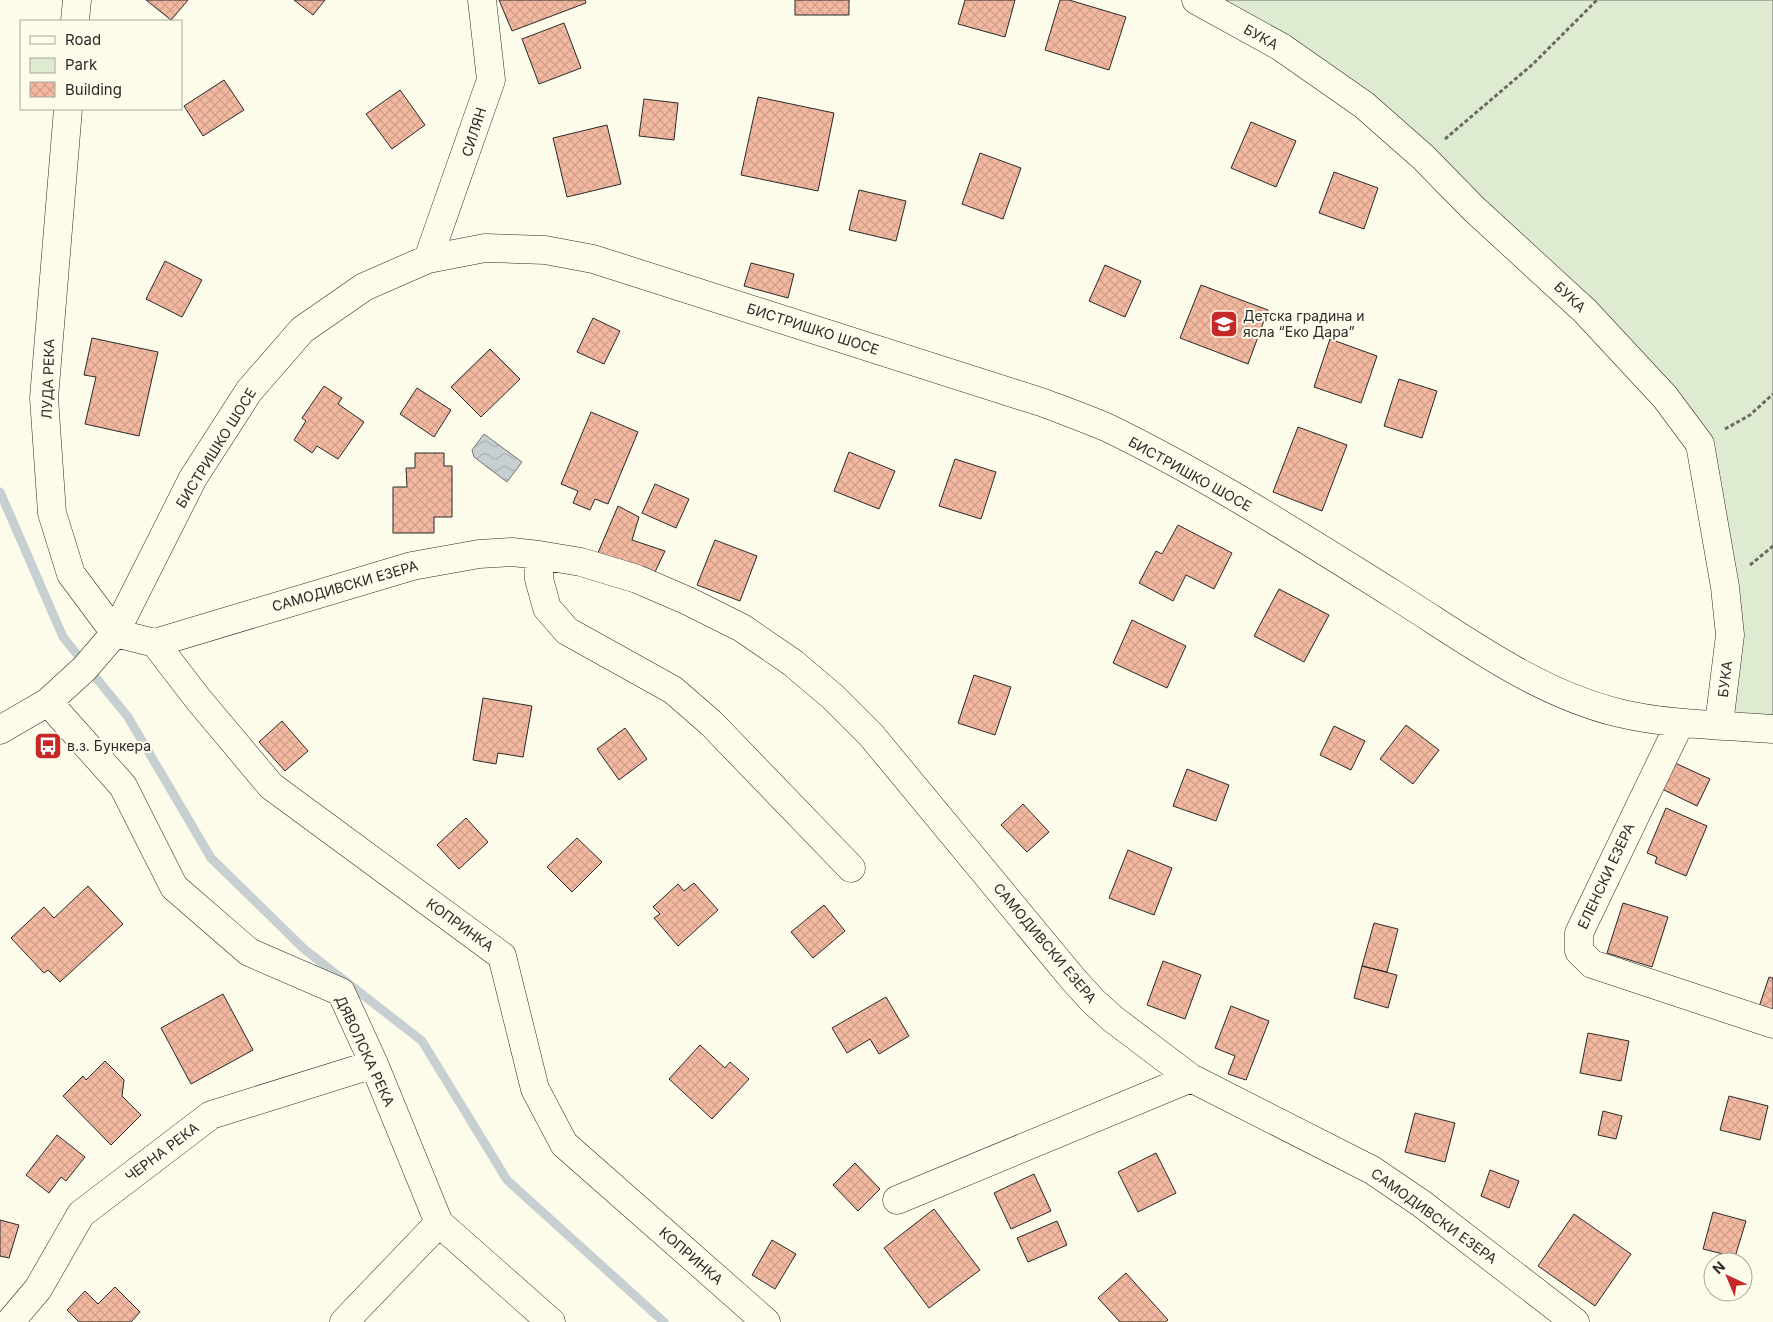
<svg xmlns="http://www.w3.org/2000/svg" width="1773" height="1322" font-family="Inter,sans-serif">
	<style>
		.green { fill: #deebd1; stroke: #74746e }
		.water { fill: url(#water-waves); stroke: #74746e }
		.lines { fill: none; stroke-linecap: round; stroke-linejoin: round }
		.stream { stroke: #c7d0d0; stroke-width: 9 }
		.building { fill: url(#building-cross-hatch); stroke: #2b2b2b }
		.minor-casing { stroke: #2b2b2b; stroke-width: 29 }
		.path { stroke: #6a6964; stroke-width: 3; stroke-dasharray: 4 2.5; stroke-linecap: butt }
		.minor { stroke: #fdfbea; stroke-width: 28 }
		.labels { text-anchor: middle; stroke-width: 4; stroke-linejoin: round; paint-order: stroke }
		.street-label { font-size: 14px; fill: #2b2b2b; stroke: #fdfbea }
		.poi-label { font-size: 14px; fill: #2b2b2b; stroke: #fdfbea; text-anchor: start }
	</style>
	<defs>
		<pattern id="water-waves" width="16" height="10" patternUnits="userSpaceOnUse" patternTransform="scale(1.25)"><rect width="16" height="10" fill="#c7d0d0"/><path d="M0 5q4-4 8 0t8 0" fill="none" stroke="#abb3b3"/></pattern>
		<pattern id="building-cross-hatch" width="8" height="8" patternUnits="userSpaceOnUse" patternTransform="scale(1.25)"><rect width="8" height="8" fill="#f2b8a0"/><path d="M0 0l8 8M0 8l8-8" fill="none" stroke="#d09e8a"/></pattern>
	</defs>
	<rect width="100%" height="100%" fill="#fdfbea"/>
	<path class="green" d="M 1196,0 L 1773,0 L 1773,729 L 1719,724 L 1730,635 L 1700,444 L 1423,157 Z"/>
	<path class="water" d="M 484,434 L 522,462 L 507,482 L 474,457 L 472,450 Z"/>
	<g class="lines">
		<path class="stream" d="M 0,492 L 63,637 L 128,717 L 211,858 L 304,949 L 422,1041 L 507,1180 L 664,1322"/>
	</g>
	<path class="building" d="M 146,0 L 188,0 L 171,20 Z
		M 294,0 L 325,0 L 313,15 Z
		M 499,0 L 585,0 L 586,3 L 512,31 Z
		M 795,0 L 849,0 L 849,15 L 795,15 Z
		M 965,0 L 1015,0 L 1005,37 L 958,24 Z
		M 1060,0 L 1069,0 L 1126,17 L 1109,70 L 1045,50 Z
		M 564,23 L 581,68 L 539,84 L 522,39 Z
		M 224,80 L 244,110 L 203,136 L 184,106 Z
		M 400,90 L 425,125 L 392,149 L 366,114 Z
		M 758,97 L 834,113 L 818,191 L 741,175 Z
		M 644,99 L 678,103 L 674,140 L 639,136 Z
		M 1251,122 L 1296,141 L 1276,187 L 1231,168 Z
		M 607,125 L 621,184 L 567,197 L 553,138 Z
		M 980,153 L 1021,168 L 1003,219 L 962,204 Z
		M 1334,172 L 1378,188 L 1364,229 L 1319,213 Z
		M 859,190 L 906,201 L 896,241 L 849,230 Z
		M 165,261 L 202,280 L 182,317 L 146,299 Z
		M 751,263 L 794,274 L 788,298 L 744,286 Z
		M 1105,265 L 1141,281 L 1125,317 L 1089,301 Z
		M 1201,285 L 1268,310 L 1248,364 L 1180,338 Z
		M 593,318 L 620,331 L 604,364 L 577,352 Z
		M 92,338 L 158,352 L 139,436 L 85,424 L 96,377 L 84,375 Z
		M 1330,339 L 1377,356 L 1361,403 L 1314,387 Z
		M 490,349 L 520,379 L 481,417 L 451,387 Z
		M 1399,379 L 1437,391 L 1422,438 L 1384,426 Z
		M 324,386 L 342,398 L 338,404 L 364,422 L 338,459 L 317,446 L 312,453 L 294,440 L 306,421 L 302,418 Z
		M 417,388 L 451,410 L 434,437 L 400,414 Z
		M 591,412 L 638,432 L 608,504 L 595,499 L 590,510 L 573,503 L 578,491 L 561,484 Z
		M 1298,427 L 1347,445 L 1322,511 L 1273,492 Z
		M 849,452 L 895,471 L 879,509 L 834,491 Z
		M 415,453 L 444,453 L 444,466 L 452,466 L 452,517 L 434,517 L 434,533 L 393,533 L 393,487 L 407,487 L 406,468 L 415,468 Z
		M 955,459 L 996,472 L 981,519 L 939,506 Z
		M 655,484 L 689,499 L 676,528 L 642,513 Z
		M 618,506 L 639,517 L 632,540 L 665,551 L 655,572 L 597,555 Z
		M 1178,525 L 1232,553 L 1214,589 L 1186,575 L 1173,601 L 1139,583 L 1156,551 L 1162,554 Z
		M 715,540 L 757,556 L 740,601 L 697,585 Z
		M 1279,589 L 1329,615 L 1304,662 L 1254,636 Z
		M 1132,620 L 1186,646 L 1167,688 L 1113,663 Z
		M 974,675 L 1011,687 L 995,735 L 958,723 Z
		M 483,698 L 532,706 L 523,757 L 498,753 L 496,764 L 473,760 Z
		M 282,721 L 308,751 L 285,771 L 259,742 Z
		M 1406,725 L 1439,750 L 1413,784 L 1380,759 Z
		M 1334,726 L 1365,741 L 1351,770 L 1320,755 Z
		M 625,728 L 647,759 L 619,780 L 597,749 Z
		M 1675,763 L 1710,779 L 1697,806 L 1662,789 Z
		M 1187,769 L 1229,785 L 1216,821 L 1173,806 Z
		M 1023,804 L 1049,832 L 1027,852 L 1001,825 Z
		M 1666,808 L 1707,826 L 1686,876 L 1655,863 L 1657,857 L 1647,853 Z
		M 466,818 L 488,842 L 459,869 L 437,845 Z
		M 577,838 L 602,862 L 572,892 L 547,867 Z
		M 1128,850 L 1172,868 L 1154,915 L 1109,898 Z
		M 694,883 L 718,910 L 678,946 L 654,918 L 660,914 L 653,907 L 678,884 L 684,891 Z
		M 88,886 L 123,924 L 60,982 L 48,970 L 44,973 L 11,938 L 44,907 L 54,918 Z
		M 1623,903 L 1668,917 L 1652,967 L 1607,953 Z
		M 824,905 L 845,931 L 813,958 L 791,932 Z
		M 1374,923 L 1398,929 L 1387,972 L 1362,966 Z
		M 1163,961 L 1201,975 L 1185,1019 L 1147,1005 Z
		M 1362,966 L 1397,975 L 1388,1008 L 1354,998 Z
		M 1769,977 L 1773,978 L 1773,1012 L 1759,1007 Z
		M 223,994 L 253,1050 L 191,1084 L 161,1028 Z
		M 886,997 L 909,1036 L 879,1054 L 870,1039 L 847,1053 L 832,1028 Z
		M 1231,1006 L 1269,1021 L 1246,1080 L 1228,1074 L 1235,1056 L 1215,1048 Z
		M 1588,1033 L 1629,1041 L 1621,1081 L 1580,1073 Z
		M 700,1045 L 725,1068 L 730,1062 L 749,1079 L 712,1119 L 669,1079 Z
		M 105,1061 L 124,1080 L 122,1096 L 141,1115 L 111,1145 L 63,1096 L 83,1076 L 86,1080 Z
		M 1729,1096 L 1768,1106 L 1760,1140 L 1720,1130 Z
		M 1603,1111 L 1622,1116 L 1616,1139 L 1598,1135 Z
		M 1415,1113 L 1455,1123 L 1445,1162 L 1405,1152 Z
		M 57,1135 L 85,1157 L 66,1181 L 61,1177 L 49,1193 L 26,1175 Z
		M 1156,1153 L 1176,1193 L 1138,1212 L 1118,1172 Z
		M 855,1163 L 880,1189 L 858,1211 L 833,1185 Z
		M 1490,1170 L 1519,1181 L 1509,1208 L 1481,1196 Z
		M 1034,1174 L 1051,1211 L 1011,1229 L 994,1193 Z
		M 934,1209 L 980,1270 L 929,1308 L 884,1248 Z
		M 1713,1212 L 1746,1221 L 1735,1257 L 1703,1249 Z
		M 1574,1214 L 1631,1254 L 1595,1306 L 1538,1266 Z
		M 0,1220 L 19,1225 L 9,1258 L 0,1256 Z
		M 1057,1221 L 1067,1245 L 1028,1262 L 1017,1238 Z
		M 772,1240 L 796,1254 L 775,1289 L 752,1275 Z
		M 1126,1273 L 1168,1320 L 1165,1322 L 1120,1322 L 1098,1298 Z
		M 115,1287 L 140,1312 L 131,1322 L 79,1322 L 67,1310 L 85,1291 L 98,1304 Z"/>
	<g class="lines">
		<g class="minor-casing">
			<path id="minor" d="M 1196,0 L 1281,47 L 1364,105 L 1423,157 L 1474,209 L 1585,311 L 1665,397 L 1700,444 L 1725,587 L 1730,635 L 1719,724
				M 75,21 L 77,0
				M 68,109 L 44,398 L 52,513 L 71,574 L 115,633
				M 428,259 L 491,80 L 482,0
				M 539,555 L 539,579 L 547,608 L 567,631 L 673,690 L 711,723 L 851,868
				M 115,633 L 155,643 L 198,699 L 271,786 L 502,956 L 535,1089 L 564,1144 L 766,1322
				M 155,643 L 412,566 L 479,554 L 512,552 L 539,555 L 581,562 L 637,579 L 688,601 L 742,628 L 793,663 L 833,697 L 871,735 L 1073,979 L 1093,1001 L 1113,1019 L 1191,1078 L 1372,1170 L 1422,1204 L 1575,1322
				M 48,702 L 123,786 L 174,887 L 249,952 L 341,992 L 374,1064 L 439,1223 L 551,1322
				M 1680,723 L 1579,933 L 1579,951 L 1592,964 L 1773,1024
				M 0,730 L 48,702 L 85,668 L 115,633 L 193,478 L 249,391 L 302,330 L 364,287 L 428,259 L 485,248 L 545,250 L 593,259 L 1044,403 C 1065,411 1087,419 1108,428 C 1207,476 1300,536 1393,594 C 1465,639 1536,693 1619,713 C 1669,725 1722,725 1773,729
				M 897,1200 L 1191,1078
				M 10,1322 L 38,1289 L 81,1214 L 211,1115 L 374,1064
				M 344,1322 L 439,1223"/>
		</g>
		<path class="path" d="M 1445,139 L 1533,64 L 1597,0
			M 1725,429 L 1750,415 L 1773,394
			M 1750,565 L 1773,546"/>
		<use href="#minor" class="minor"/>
	</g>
	<defs>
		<g id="school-square" transform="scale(1.4375)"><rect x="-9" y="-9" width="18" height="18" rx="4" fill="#c62828" stroke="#fdfbea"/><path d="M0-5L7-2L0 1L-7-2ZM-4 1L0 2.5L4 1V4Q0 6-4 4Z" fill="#fff"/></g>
		<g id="bus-square" transform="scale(1.4375)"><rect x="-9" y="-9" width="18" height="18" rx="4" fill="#c62828" stroke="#fdfbea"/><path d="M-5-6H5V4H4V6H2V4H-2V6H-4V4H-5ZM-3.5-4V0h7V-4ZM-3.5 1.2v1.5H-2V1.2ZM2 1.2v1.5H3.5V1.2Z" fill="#fff"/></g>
	</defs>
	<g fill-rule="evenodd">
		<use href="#school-square" x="1224" y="324"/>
		<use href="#bus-square" x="48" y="746"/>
	</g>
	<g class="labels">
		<g class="street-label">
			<text transform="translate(1261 37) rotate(29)" y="5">БУКА</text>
			<text transform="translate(474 132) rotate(-72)" y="5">СИЛЯН</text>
			<text transform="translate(1570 297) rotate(43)" y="5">БУКА</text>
			<text transform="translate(813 329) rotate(18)" y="5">БИСТРИШКО ШОСЕ</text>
			<text transform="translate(48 379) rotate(-88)" y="5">ЛУДА РЕКА</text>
			<text transform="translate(216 448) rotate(-58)" y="5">БИСТРИШКО ШОСЕ</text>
			<text transform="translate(1190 474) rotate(29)" y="5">БИСТРИШКО ШОСЕ</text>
			<text transform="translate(345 586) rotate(-16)" y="5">САМОДИВСКИ ЕЗЕРА</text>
			<text transform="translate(1725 679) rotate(-83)" y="5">БУКА</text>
			<text transform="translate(1606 876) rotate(-65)" y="5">ЕЛЕНСКИ ЕЗЕРА</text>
			<text transform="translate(460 925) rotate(36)" y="5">КОПРИНКА</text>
			<text transform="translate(1045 943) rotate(50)" y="5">САМОДИВСКИ ЕЗЕРА</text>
			<text transform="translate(365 1051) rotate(65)" y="5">ДЯВОЛСКА РЕКА</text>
			<text transform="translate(162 1152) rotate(-37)" y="5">ЧЕРНА РЕКА</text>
			<text transform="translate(1434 1216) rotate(36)" y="5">САМОДИВСКИ ЕЗЕРА</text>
			<text transform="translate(691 1256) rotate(41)" y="5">КОПРИНКА</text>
		</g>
		<g class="poi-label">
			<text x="1243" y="321">Детска градина и<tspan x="1243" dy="16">ясла “Еко Дара”</tspan></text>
			<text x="67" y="751">в.з. Бункера</text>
		</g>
	</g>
	<rect x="20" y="20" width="162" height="90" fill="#fdfbea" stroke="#a9a89e"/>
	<rect x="30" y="36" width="25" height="8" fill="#fdfbea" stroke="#a9a89e"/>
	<text x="65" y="45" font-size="15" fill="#2b2b2b">Road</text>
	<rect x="30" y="58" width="25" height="15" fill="#deebd1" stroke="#a9a89e"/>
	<text x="65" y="70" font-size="15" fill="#2b2b2b">Park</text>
	<rect x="30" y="82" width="25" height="15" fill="url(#building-cross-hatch)" stroke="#a9a89e"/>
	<text x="65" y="95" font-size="15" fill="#2b2b2b">Building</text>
	<g transform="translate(1728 1277) rotate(316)"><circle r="24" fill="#fdfbea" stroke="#a9a89e"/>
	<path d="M0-4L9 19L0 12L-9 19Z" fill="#c62828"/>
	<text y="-8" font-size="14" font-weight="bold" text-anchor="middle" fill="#2b2b2b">N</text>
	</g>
</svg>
